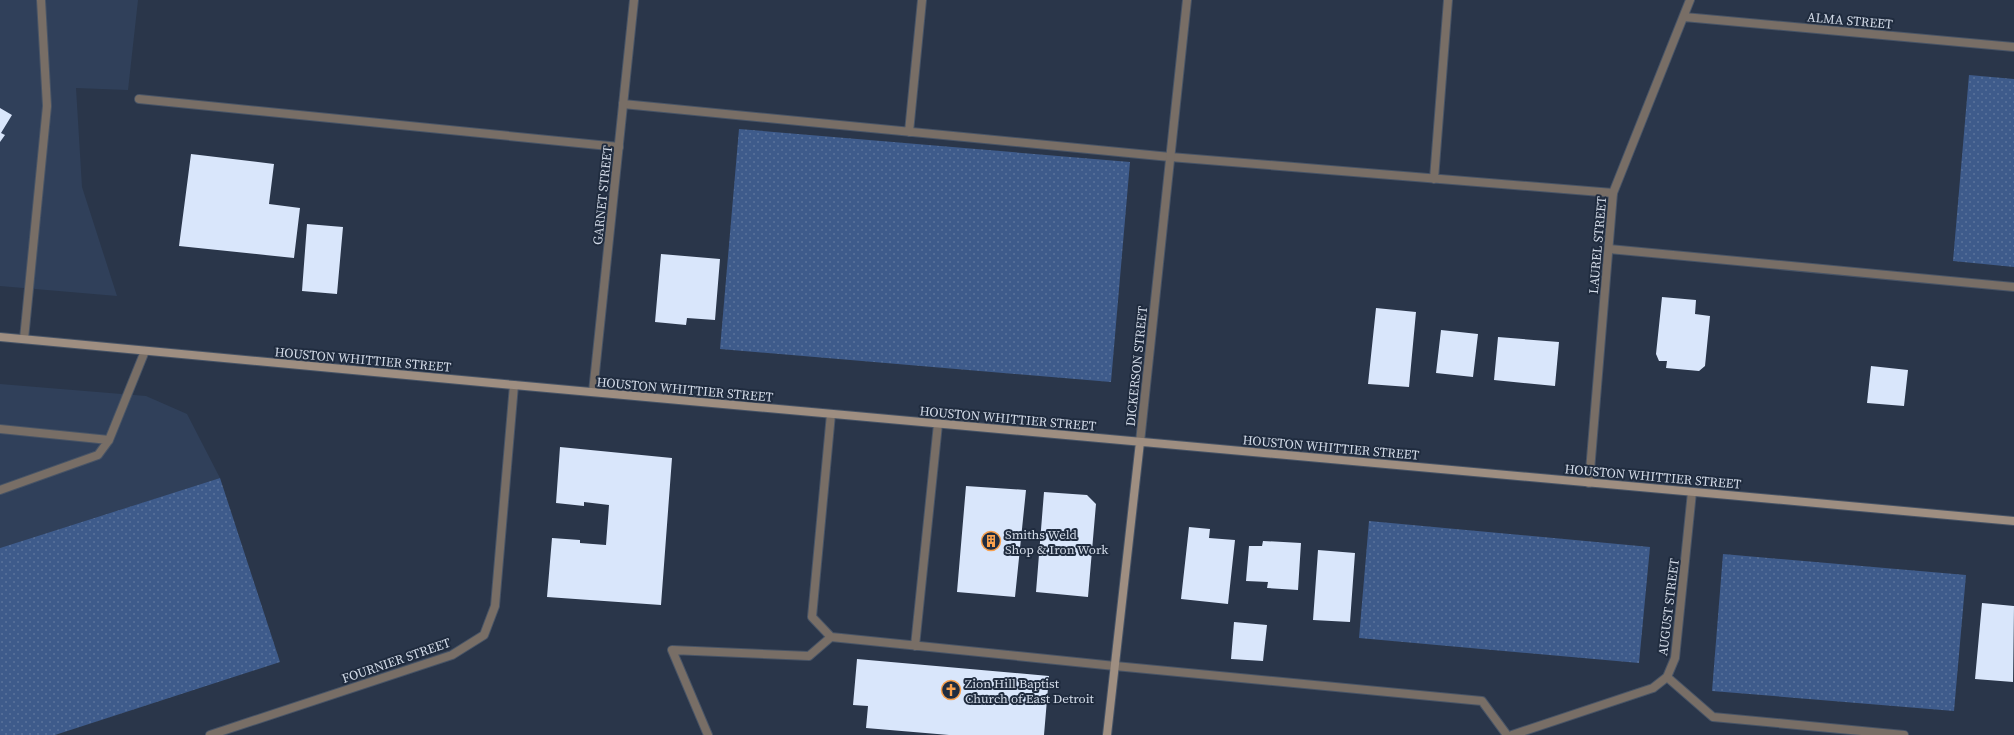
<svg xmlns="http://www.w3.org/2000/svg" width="2014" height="735" font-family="'Source Serif 4',serif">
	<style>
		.built { fill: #30405a }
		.grass { fill: url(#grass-dots) }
		.building { fill: #d9e6fb }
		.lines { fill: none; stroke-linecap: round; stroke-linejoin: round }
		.lane-casing { stroke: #485466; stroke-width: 10 }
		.street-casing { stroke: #485466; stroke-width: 10 }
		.secondary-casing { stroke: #485466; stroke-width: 10 }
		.lane { stroke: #786e66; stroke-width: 8 }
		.street { stroke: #786e66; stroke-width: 8 }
		.secondary { stroke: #9e8e81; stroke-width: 8 }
		.labels { text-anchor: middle; stroke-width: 4; stroke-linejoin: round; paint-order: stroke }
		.street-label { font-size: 13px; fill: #d3dbe8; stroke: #202c3f }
		.poi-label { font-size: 13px; fill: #d3dbe8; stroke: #202c3f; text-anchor: start }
	</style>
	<defs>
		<pattern id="grass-dots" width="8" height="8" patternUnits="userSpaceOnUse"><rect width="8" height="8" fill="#3e5b8b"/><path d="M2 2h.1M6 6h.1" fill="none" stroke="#59729b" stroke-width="1.8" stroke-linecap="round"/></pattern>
	</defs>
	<rect width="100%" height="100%" fill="#2a364a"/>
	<path class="built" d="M 0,0 L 138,0 L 128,90 L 76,88 L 82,187 L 117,296 L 0,286 Z
		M 0,384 L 146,396 L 187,414 L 220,478 L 0,548 Z"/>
	<path class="grass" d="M 1969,75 L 2014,79 L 2014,267 L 1953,261 Z
		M 739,129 L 1130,162 L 1111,382 L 720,349 Z
		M 220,478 L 280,662 L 55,735 L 0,735 L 0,548 Z
		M 1369,521 L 1650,547 L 1639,663 L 1359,638 Z
		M 1723,554 L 1966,575 L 1954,711 L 1712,691 Z"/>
	<path class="building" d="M 0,108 L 12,115 L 1,133 L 5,135 L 0,142 Z
		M 191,154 L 274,164 L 269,204 L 300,208 L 294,258 L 179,246 Z
		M 307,224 L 343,227 L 337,294 L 302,291 Z
		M 661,254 L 720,259 L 715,320 L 687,318 L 686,325 L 655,322 Z
		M 1662,297 L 1696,300 L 1695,314 L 1710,316 L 1705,366 L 1699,371 L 1666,368 L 1667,361 L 1659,361 L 1656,354 Z
		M 1376,308 L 1416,312 L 1409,387 L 1368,384 Z
		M 1441,330 L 1478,334 L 1473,377 L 1436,373 Z
		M 1498,337 L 1559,342 L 1555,386 L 1494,380 Z
		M 1871,366 L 1908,370 L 1904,406 L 1867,403 Z
		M 560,447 L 672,458 L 661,605 L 547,597 L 552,538 L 580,540 L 580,543 L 606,545 L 609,505 L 584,502 L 584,506 L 556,503 Z
		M 966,486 L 1026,490 L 1015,597 L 957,592 Z
		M 1044,492 L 1087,495 L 1096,504 L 1088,597 L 1036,592 Z
		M 1189,527 L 1210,529 L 1209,538 L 1235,540 L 1228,604 L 1181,599 Z
		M 1263,541 L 1301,543 L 1298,590 L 1267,588 L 1268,582 L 1246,581 L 1249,546 L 1262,546 Z
		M 1318,550 L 1355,553 L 1350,622 L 1313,620 Z
		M 1982,603 L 2014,606 L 2013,682 L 1975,679 Z
		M 1234,622 L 1267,625 L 1263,661 L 1231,659 Z
		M 857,659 L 1049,676 L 1044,735 L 949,735 L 866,728 L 868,706 L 853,705 Z"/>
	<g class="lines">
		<g class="lane-casing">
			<path id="lane" d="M 139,99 L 619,147
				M 623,104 L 1170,157 L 1613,193
				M 909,132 L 922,0
				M 1434,179 L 1448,0
				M 1609,249 L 2014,287
				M 24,339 L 47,106 L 41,0
				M 831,414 L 812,617 L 831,637 L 1115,666 L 1482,701 L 1507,735
				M 0,429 L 109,440
				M 0,490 L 98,455 L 109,440 L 145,351
				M 915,646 L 938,424
				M 1667,677 L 1713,717 L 1904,735
				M 708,735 L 672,650 L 809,656 L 831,637"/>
		</g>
		<g class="street-casing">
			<path id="street" d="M 1684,17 L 2014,47
				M 593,392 L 634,0
				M 1140,442 L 1187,0
				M 1589,483 L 1613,193 L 1690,0
				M 210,735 L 452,655 L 484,635 L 495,606 L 514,385
				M 1512,735 L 1653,688 L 1667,677 L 1675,658 L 1692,492"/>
		</g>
		<g class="secondary-casing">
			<path id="secondary" d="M 0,337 L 514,385 L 2014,521
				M 1107,735 L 1140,442"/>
		</g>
		<use href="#lane" class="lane"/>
		<use href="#street" class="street"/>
		<use href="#secondary" class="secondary"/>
	</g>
	<defs>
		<g id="building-ring" transform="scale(1)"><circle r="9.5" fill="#202c3f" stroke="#f9a04d" stroke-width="1.5"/><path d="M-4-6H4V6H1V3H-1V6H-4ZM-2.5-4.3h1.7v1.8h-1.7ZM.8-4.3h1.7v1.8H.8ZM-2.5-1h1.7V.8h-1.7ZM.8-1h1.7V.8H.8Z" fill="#f9a04d"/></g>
		<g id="church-ring" transform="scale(1)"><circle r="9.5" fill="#202c3f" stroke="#f9a04d" stroke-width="1.5"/><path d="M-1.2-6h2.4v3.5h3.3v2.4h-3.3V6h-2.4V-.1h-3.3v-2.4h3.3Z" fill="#f9a04d"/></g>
	</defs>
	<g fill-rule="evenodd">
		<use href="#building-ring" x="991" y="541"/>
		<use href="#church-ring" x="951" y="690"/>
	</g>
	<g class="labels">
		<g class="street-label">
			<text transform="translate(1850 20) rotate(5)" y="5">ALMA STREET</text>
			<text transform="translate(602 195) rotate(-84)" y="5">GARNET STREET</text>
			<text transform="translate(1597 245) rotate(-85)" y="5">LAUREL STREET</text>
			<text transform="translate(363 359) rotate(5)" y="5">HOUSTON WHITTIER STREET</text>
			<text transform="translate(1136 366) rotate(-84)" y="5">DICKERSON STREET</text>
			<text transform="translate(685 389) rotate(5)" y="5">HOUSTON WHITTIER STREET</text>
			<text transform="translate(1008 418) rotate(5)" y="5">HOUSTON WHITTIER STREET</text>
			<text transform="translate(1331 447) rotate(5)" y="5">HOUSTON WHITTIER STREET</text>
			<text transform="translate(1653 476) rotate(5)" y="5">HOUSTON WHITTIER STREET</text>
			<text transform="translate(1668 607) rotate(-83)" y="5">AUGUST STREET</text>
			<text transform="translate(396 660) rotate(-19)" y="5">FOURNIER STREET</text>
		</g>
		<g class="poi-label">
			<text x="1005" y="539">Smiths Weld<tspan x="1005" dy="15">Shop &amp; Iron Work</tspan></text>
			<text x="965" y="688">Zion Hill Baptist<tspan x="965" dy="15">Church of East Detroit</tspan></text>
		</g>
	</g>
</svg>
